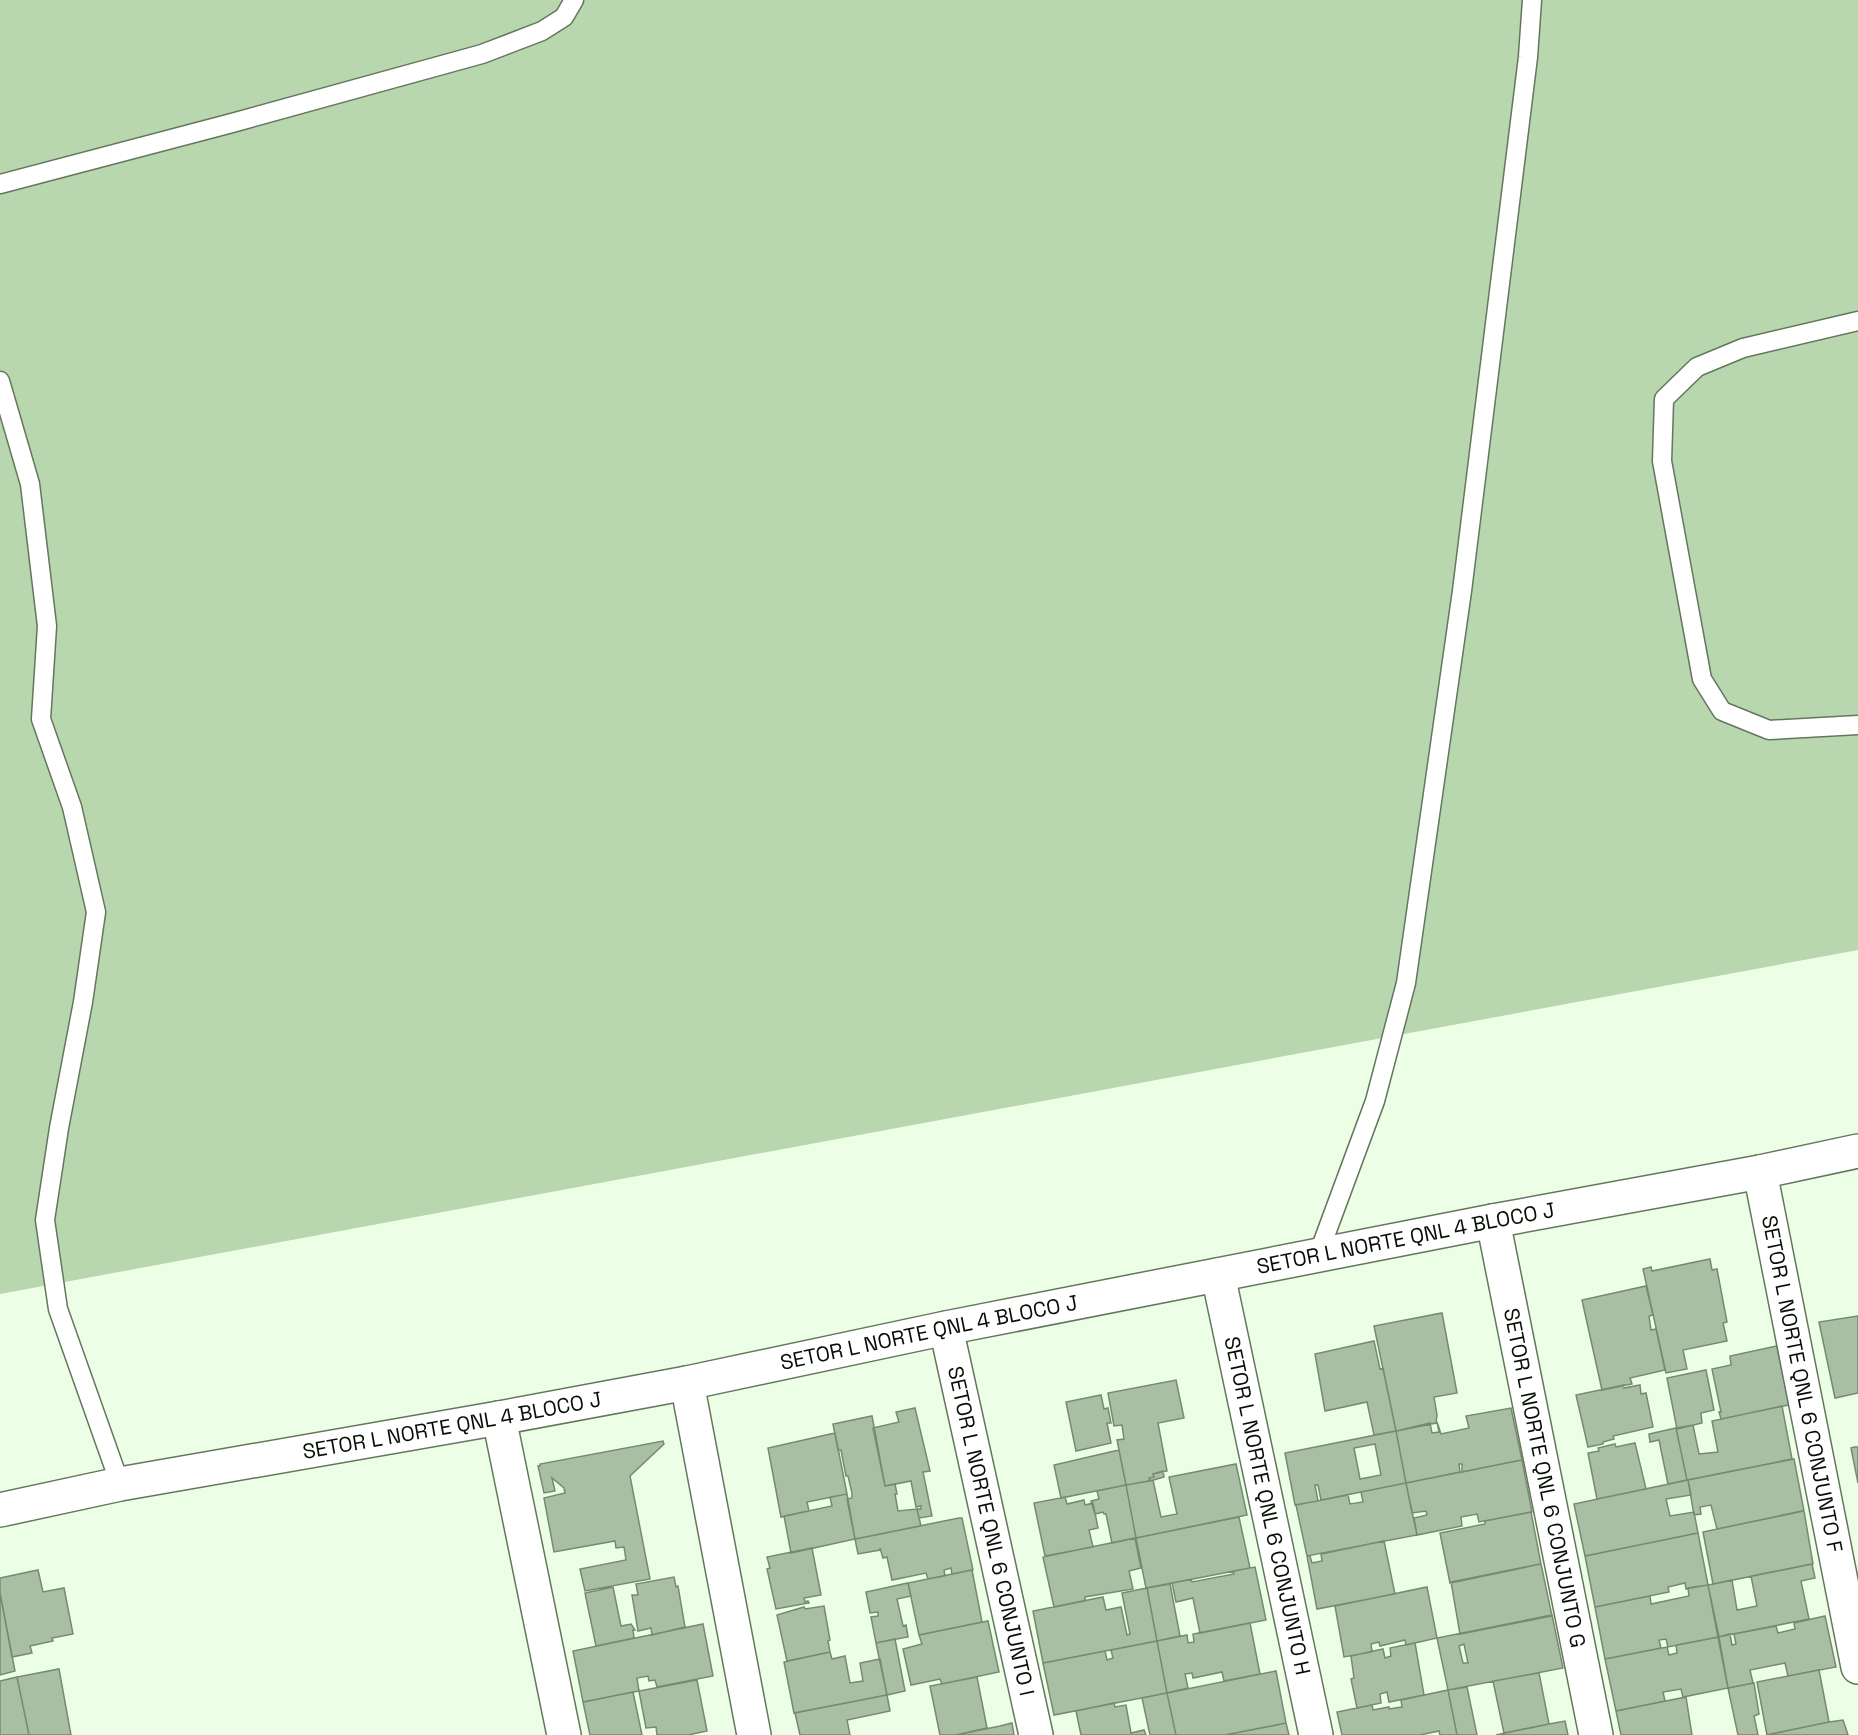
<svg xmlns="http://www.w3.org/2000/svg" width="1858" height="1735" font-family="'Space Grotesk',sans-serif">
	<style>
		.green { fill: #b8d7ae }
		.building { fill: #a9bfa3; stroke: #768a6f; stroke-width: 1.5; fill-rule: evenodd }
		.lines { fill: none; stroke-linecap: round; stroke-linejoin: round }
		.service-casing { stroke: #64775d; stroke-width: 21 }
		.minor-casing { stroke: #64775d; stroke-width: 36 }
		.tertiary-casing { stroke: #64775d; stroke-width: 36 }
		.service { stroke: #fff; stroke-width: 18 }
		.minor { stroke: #fff; stroke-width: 33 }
		.tertiary { stroke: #fff; stroke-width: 33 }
		.labels { text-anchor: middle; stroke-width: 4.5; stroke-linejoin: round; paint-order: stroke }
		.street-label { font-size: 21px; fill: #070e05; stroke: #fff }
	</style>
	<rect width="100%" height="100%" fill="#ecfee6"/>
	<path class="green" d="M 0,0 L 1858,0 L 1858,950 L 0,1294 Z"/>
	<path class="building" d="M 1710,1259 L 1712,1270 L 1717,1269 L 1727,1322 L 1723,1323 L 1727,1341 L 1683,1350 L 1687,1369 L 1666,1373 L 1643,1269 L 1651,1267 L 1652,1271 Z
		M 1646,1286 L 1653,1315 L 1649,1316 L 1651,1330 L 1656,1329 L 1665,1370 L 1630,1378 L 1632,1384 L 1602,1390 L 1582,1300 Z
		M 1442,1313 L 1457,1393 L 1434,1397 L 1437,1415 L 1436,1423 L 1396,1431 L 1374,1326 Z
		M 1858,1316 L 1858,1393 L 1835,1398 L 1819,1322 Z
		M 1374,1341 L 1380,1369 L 1383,1368 L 1396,1431 L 1374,1435 L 1367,1402 L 1325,1411 L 1315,1354 Z
		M 1777,1346 L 1789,1405 L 1721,1419 L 1719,1412 L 1721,1412 L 1712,1369 L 1731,1365 L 1730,1356 Z
		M 1706,1370 L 1714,1410 L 1701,1413 L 1702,1423 L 1677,1429 L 1667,1378 Z
		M 1176,1380 L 1184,1418 L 1158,1423 L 1167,1471 L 1153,1474 L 1154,1477 L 1149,1478 L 1150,1481 L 1126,1485 L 1117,1440 L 1124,1439 L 1122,1425 L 1114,1426 L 1108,1393 Z
		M 1624,1385 L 1624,1388 L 1640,1385 L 1641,1394 L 1646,1393 L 1653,1427 L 1613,1436 L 1614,1439 L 1603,1442 L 1603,1444 L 1588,1447 L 1576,1395 Z
		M 1101,1395 L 1104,1409 L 1108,1408 L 1111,1423 L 1107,1423 L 1111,1443 L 1076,1451 L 1066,1402 Z
		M 1782,1406 L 1792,1459 L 1687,1480 L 1676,1428 L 1693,1425 L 1699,1454 L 1718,1452 L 1712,1421 Z
		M 915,1408 L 930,1471 L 923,1472 L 932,1516 L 919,1518 L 917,1509 L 921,1509 L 921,1506 L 916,1507 L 911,1481 L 885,1486 L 873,1428 L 899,1422 L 896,1412 Z
		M 1511,1408 L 1522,1460 L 1462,1472 L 1462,1464 L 1459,1464 L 1460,1472 L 1406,1483 L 1396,1431 L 1430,1423 L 1432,1433 L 1439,1432 L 1437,1422 L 1441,1434 L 1469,1428 L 1466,1416 Z
		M 872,1416 L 885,1486 L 895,1484 L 897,1494 L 895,1494 L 898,1511 L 917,1509 L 921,1526 L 855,1539 L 847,1499 L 852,1498 L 852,1493 L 848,1476 L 846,1476 L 841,1450 L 838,1450 L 833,1424 Z
		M 1676,1428 L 1687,1480 L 1668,1484 L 1659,1440 L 1650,1442 L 1649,1434 Z
		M 1396,1431 L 1406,1483 L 1321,1500 L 1318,1485 L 1315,1485 L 1318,1501 L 1295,1505 L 1285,1453 ZM 1375,1444 L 1381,1475 L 1360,1479 L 1354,1448 Z
		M 835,1433 L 847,1494 L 807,1502 L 809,1511 L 781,1517 L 768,1448 Z
		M 663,1441 L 664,1444 L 630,1476 L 650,1579 L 585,1591 L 580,1569 L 626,1560 L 624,1547 L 616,1548 L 615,1541 L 554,1552 L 544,1498 L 565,1493 L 564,1488 L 552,1478 L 555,1491 L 544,1493 L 538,1466 L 540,1466 L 540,1464 Z
		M 1635,1443 L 1646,1489 L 1597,1499 L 1588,1453 L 1599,1451 L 1598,1448 L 1615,1444 L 1616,1447 Z
		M 1854,1447 L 1858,1447 L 1858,1483 L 1851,1448 Z
		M 1119,1450 L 1126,1485 L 1061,1498 L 1054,1465 Z
		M 1794,1459 L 1804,1511 L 1717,1529 L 1711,1505 L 1700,1507 L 1701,1514 L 1694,1515 L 1688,1480 Z
		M 1522,1460 L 1532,1512 L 1479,1522 L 1477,1514 L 1461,1517 L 1462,1526 L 1417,1535 L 1414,1518 L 1427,1515 L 1426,1511 L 1412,1513 L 1406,1483 Z
		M 1236,1464 L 1247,1515 L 1136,1538 L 1126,1485 L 1153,1480 L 1161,1517 L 1177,1514 L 1169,1477 Z
		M 1163,1471 L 1164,1477 L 1150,1481 L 1149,1478 L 1154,1477 L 1153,1474 Z
		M 1688,1480 L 1691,1495 L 1666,1499 L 1670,1516 L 1694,1512 L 1698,1533 L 1585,1556 L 1574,1504 Z
		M 1406,1483 L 1417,1535 L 1307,1556 L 1296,1505 L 1348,1495 L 1350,1504 L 1363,1502 L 1361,1492 Z
		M 1126,1485 L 1136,1538 L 1112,1543 L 1106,1514 L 1104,1514 L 1103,1512 L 1095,1514 L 1091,1501 L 1099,1499 L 1097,1491 Z
		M 847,1494 L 855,1539 L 791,1553 L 784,1516 L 832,1506 L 830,1497 Z
		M 1065,1497 L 1067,1504 L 1084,1500 L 1085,1505 L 1093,1503 L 1098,1528 L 1089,1530 L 1093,1547 L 1045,1556 L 1034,1503 Z
		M 1802,1511 L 1804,1511 L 1813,1564 L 1713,1584 L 1703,1532 Z
		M 1531,1512 L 1541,1564 L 1450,1583 L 1440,1533 L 1485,1524 L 1485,1521 Z
		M 1239,1517 L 1250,1568 L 1146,1588 L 1136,1538 Z
		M 959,1518 L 962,1518 L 973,1570 L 952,1574 L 951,1568 L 944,1570 L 945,1576 L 928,1579 L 926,1573 L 892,1580 L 887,1557 L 883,1558 L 880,1548 L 880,1550 L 858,1554 L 855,1539 Z
		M 1698,1533 L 1708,1585 L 1686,1589 L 1685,1583 L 1668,1587 L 1669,1592 L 1595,1607 L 1585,1556 Z
		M 1135,1538 L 1141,1568 L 1129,1571 L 1133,1589 L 1085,1597 L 1085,1601 L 1054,1607 L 1043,1557 Z
		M 1384,1541 L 1395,1594 L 1317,1609 L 1307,1556 L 1310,1556 L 1312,1563 L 1322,1561 L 1321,1554 Z
		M 812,1548 L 821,1595 L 804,1598 L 805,1602 L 808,1601 L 809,1603 L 776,1609 L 767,1569 L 770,1568 L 767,1557 Z
		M 1540,1564 L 1541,1564 L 1552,1616 L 1460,1634 L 1451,1582 Z
		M 1812,1564 L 1815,1578 L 1801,1581 L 1809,1619 L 1718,1637 L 1708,1585 L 1732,1580 L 1737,1610 L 1757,1606 L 1751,1576 Z
		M 1255,1567 L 1266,1620 L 1200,1633 L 1193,1598 L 1176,1602 L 1172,1583 L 1191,1579 L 1192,1582 L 1234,1574 L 1233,1571 Z
		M 38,1570 L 43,1592 L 64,1588 L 73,1634 L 52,1638 L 53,1641 L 30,1646 L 32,1653 L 12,1657 L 0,1593 L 0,1578 Z
		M 972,1570 L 982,1622 L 919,1635 L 908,1583 Z
		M 674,1577 L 676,1587 L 678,1586 L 685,1627 L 652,1635 L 651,1628 L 638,1631 L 632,1595 L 638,1595 L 636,1584 Z
		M 908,1583 L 911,1596 L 897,1599 L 903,1626 L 906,1625 L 908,1637 L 876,1643 L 871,1617 L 878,1616 L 878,1612 L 870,1613 L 866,1592 Z
		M 1170,1584 L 1180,1636 L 1157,1641 L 1147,1588 Z
		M 1708,1585 L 1719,1637 L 1668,1647 L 1666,1639 L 1659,1640 L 1661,1648 L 1605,1659 L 1595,1607 L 1650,1596 L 1651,1604 L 1689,1596 L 1688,1588 Z
		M 613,1587 L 621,1626 L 631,1624 L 635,1630 L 633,1630 L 634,1638 L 596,1646 L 585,1593 Z
		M 1427,1587 L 1437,1638 L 1406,1645 L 1405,1640 L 1380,1646 L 1379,1642 L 1371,1644 L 1372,1652 L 1344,1657 L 1335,1606 Z
		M 1147,1588 L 1157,1641 L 1043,1663 L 1033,1611 L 1103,1597 L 1106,1610 L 1121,1607 L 1127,1635 L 1130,1634 L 1122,1593 Z
		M 0,1593 L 15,1671 L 0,1675 Z
		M 824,1606 L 830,1640 L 828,1641 L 830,1652 L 787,1661 L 777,1615 L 804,1607 L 805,1609 Z
		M 1552,1615 L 1563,1668 L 1448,1690 L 1437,1638 ZM 1464,1644 L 1468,1663 L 1463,1663 L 1459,1646 Z
		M 1825,1616 L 1836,1667 L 1788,1676 L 1785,1663 L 1750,1670 L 1753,1683 L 1728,1688 L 1718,1637 L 1730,1634 L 1732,1645 L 1736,1644 L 1734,1634 L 1776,1626 L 1778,1633 L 1795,1629 L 1794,1623 Z
		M 988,1621 L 999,1672 L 942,1684 L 940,1679 L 911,1685 L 903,1649 L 922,1644 L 919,1635 Z
		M 1250,1623 L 1260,1674 L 1224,1681 L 1222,1672 L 1193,1678 L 1192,1673 L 1185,1674 L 1188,1688 L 1167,1693 L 1157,1641 L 1187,1635 L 1188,1643 L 1194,1642 L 1193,1634 Z
		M 703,1624 L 713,1676 L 657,1687 L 655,1680 L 649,1681 L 648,1676 L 637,1678 L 639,1691 L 583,1702 L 573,1651 Z
		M 1719,1637 L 1728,1688 L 1683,1697 L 1681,1689 L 1663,1692 L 1665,1701 L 1616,1711 L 1605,1659 L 1667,1647 L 1669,1655 L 1677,1653 L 1676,1645 Z
		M 895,1639 L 905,1691 L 887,1695 L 876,1643 Z
		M 1157,1641 L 1167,1693 L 1054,1715 L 1043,1663 L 1105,1651 L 1107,1660 L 1113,1658 L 1111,1650 Z
		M 1415,1643 L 1424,1695 L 1389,1702 L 1387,1692 L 1380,1694 L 1381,1703 L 1357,1708 L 1351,1679 L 1354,1678 L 1351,1656 L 1383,1649 L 1385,1658 L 1391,1656 L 1390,1648 Z
		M 830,1652 L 832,1659 L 845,1656 L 850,1683 L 863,1681 L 860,1663 L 880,1659 L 887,1695 L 794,1713 L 784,1662 Z
		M 59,1669 L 71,1735 L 29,1735 L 17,1677 Z
		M 1819,1670 L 1829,1722 L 1767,1735 L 1757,1682 Z
		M 1276,1671 L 1286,1723 L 1225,1735 L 1176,1735 L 1167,1693 Z
		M 1539,1673 L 1549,1724 L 1504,1733 L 1493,1681 Z
		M 17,1677 L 29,1735 L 0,1735 L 0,1681 Z
		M 977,1677 L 987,1728 L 956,1735 L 940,1735 L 930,1686 Z
		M 697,1680 L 707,1731 L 688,1735 L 657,1735 L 656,1727 L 646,1728 L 639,1691 Z
		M 1754,1683 L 1759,1714 L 1754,1716 L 1758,1735 L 1738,1735 L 1728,1688 Z
		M 1467,1687 L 1477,1735 L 1457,1735 L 1448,1690 Z
		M 1448,1690 L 1457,1735 L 1440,1735 L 1439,1731 L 1420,1735 L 1342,1735 L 1337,1712 L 1372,1705 L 1373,1710 L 1389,1707 L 1389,1709 L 1402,1707 L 1401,1700 Z
		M 633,1692 L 642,1735 L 590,1735 L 583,1702 Z
		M 1167,1693 L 1176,1735 L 1150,1735 L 1142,1698 Z
		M 887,1695 L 890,1711 L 847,1720 L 850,1735 L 800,1735 L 795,1713 Z
		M 1686,1697 L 1692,1735 L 1621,1735 L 1616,1711 Z
		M 1114,1703 L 1115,1707 L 1126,1705 L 1131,1733 L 1144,1730 L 1146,1735 L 1081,1735 L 1076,1711 Z
		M 1843,1720 L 1848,1735 L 1766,1735 L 1829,1722 Z
		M 1565,1721 L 1568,1735 L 1496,1735 L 1549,1724 Z
		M 1012,1723 L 1014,1735 L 956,1735 L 1000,1726 Z
		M 1286,1723 L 1289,1735 L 1225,1735 L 1272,1726 Z"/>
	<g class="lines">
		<g class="service-casing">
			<path id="service" d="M 0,184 L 232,123 L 482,54 L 542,31 L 564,17 L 574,0
				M 1858,321 L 1743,348 L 1697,367 L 1664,399 L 1662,461 L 1702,679 L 1722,711 L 1769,730 L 1858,725
				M 0,381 L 30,484 L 47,626 L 41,719 L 72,807 L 96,912 L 83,1002 L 59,1128 L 45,1220 L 58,1309 L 120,1484
				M 1318,1255 L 1375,1101 L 1406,983 L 1462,591 L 1528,57 L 1532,0"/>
		</g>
		<g class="minor-casing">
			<g id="minor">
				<path id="s1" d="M 1760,1172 L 1858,1667"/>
				<path id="s2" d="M 1493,1221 L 1596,1735"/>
				<path id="s3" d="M 1218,1275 L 1316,1735"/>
				<path id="s4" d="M 946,1328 L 1036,1735"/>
				<path d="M 687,1383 L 754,1735"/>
				<path d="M 499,1418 L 564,1735"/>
			</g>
		</g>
		<g class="tertiary-casing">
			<g id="tertiary">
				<path id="s5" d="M 0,1510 L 120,1484 L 499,1418 L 687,1383 L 946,1328 L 1493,1221 L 1760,1172 L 1858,1151"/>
			</g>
		</g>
		<use href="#service" class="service"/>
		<use href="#minor" class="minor"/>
		<use href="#tertiary" class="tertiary"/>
	</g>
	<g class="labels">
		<g class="street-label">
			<text dy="7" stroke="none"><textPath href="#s5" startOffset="1432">SETOR L NORTE QNL 4 BLOCO J</textPath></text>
			<text dy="7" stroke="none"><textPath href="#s5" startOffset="946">SETOR L NORTE QNL 4 BLOCO J</textPath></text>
			<text dy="7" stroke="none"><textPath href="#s1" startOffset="216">SETOR L NORTE QNL 6 CONJUNTO F</textPath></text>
			<text dy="7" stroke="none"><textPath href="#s5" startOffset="460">SETOR L NORTE QNL 4 BLOCO J</textPath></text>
			<text dy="7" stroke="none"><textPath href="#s2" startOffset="262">SETOR L NORTE QNL 6 CONJUNTO G</textPath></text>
			<text dy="7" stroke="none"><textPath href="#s3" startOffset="236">SETOR L NORTE QNL 6 CONJUNTO H</textPath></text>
			<text dy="7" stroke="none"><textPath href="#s4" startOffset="208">SETOR L NORTE QNL 6 CONJUNTO I</textPath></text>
		</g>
	</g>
</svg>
